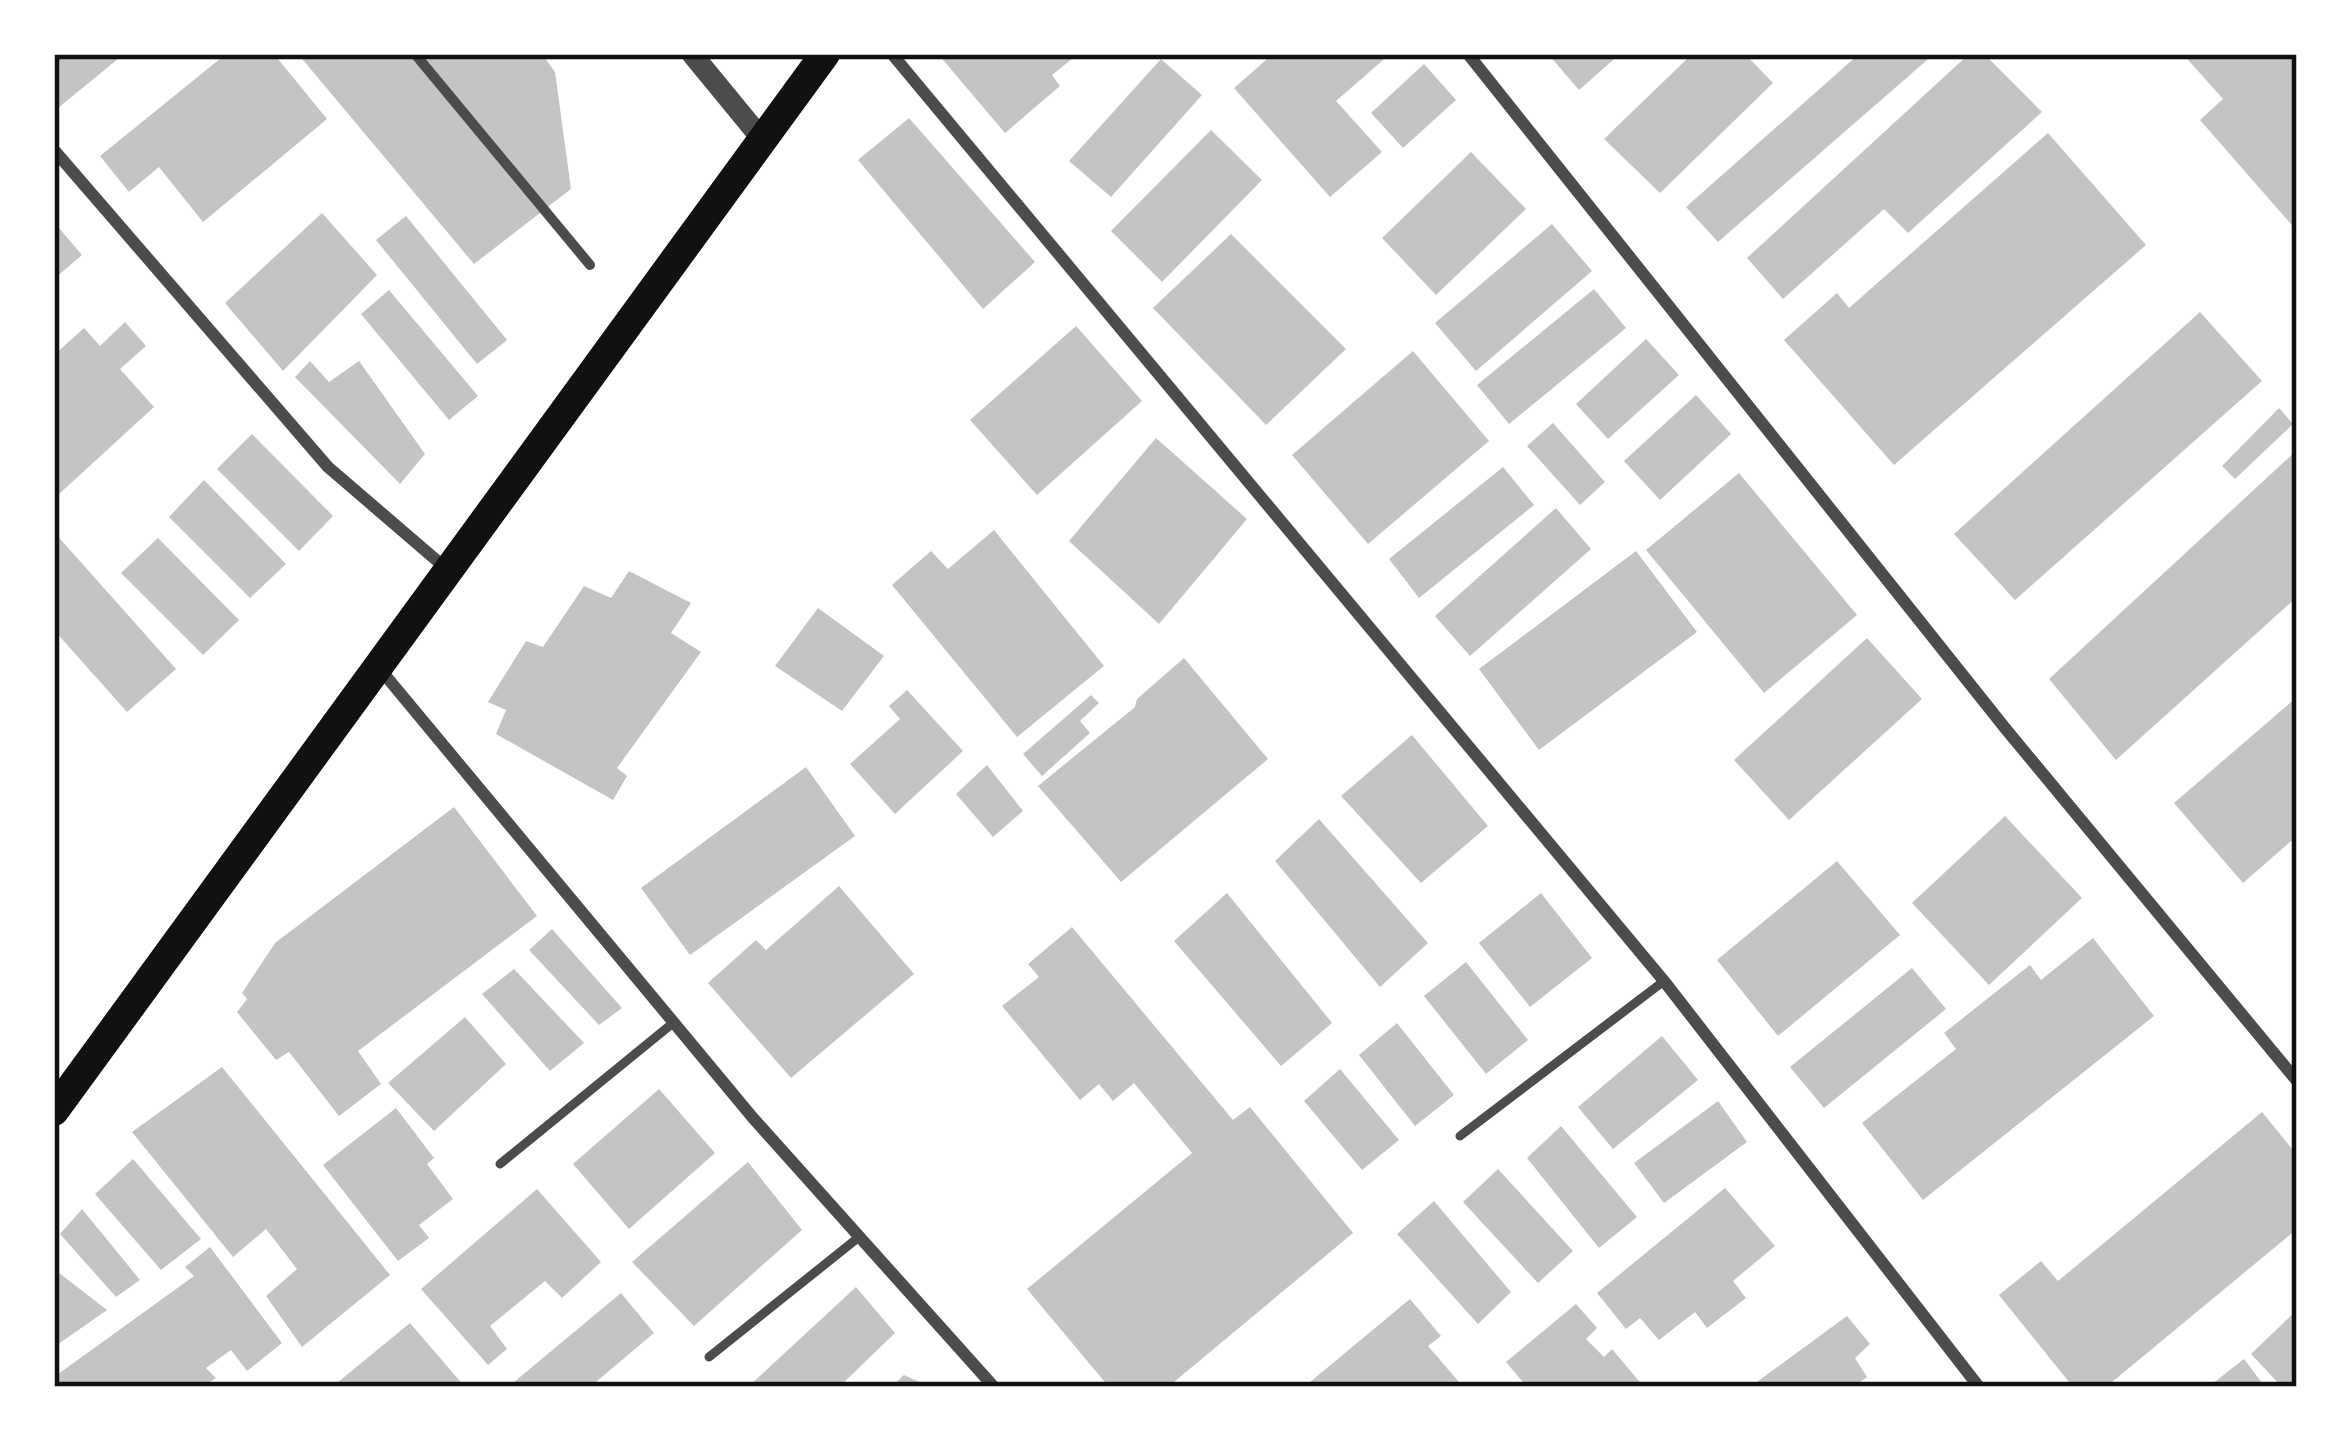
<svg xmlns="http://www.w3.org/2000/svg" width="2351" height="1441" font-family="'Fira Sans',sans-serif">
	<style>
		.building { fill: #c4c4c4 }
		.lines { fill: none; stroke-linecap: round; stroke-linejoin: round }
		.service { stroke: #4c4c4c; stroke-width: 9 }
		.pedestrian { stroke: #4c4c4c; stroke-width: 10 }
		.minor { stroke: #4c4c4c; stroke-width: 12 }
		.tertiary { stroke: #4c4c4c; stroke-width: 21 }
		.primary { stroke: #111; stroke-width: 30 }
		.neatline { fill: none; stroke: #111; stroke-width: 4.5 }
	</style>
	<rect width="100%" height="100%" fill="#fff"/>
	<path class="building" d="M 54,54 L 124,54 L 58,108 Z
		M 226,54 L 274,54 L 327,119 L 203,222 L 159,167 L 129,192 L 100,156 Z
		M 298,54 L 542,54 L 555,72 L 571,189 L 474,264 Z
		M 938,54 L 1078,54 L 1052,75 L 1060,86 L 1005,133 Z
		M 1273,54 L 1390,54 L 1336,101 L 1382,152 L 1330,197 L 1234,88 Z
		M 1548,54 L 1620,54 L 1579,90 Z
		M 1692,54 L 1745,54 L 1773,83 L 1660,193 L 1604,139 Z
		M 1859,54 L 1934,54 L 1718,242 L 1686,207 Z
		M 1969,54 L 1984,54 L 2042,112 L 1908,233 L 1884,209 L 1783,299 L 1747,258 Z
		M 2183,54 L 2297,54 L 2297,231 L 2200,120 L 2223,99 Z
		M 1161,59 L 1202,95 L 1111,197 L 1069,161 Z
		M 1424,64 L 1456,100 L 1403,148 L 1371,113 Z
		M 909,118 L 1035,262 L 983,309 L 858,160 Z
		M 1211,130 L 1262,180 L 1162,282 L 1111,231 Z
		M 2048,133 L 2146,245 L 1894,465 L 1784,340 L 1837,293 L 1849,308 Z
		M 1471,152 L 1526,209 L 1436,295 L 1382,238 Z
		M 322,213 L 377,275 L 283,371 L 225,303 Z
		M 406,216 L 507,340 L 477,364 L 376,240 Z
		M 54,222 L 82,255 L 54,279 Z
		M 1552,224 L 1592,271 L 1476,371 L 1435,323 Z
		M 1231,234 L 1346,349 L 1266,425 L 1153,308 Z
		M 1594,289 L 1626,328 L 1509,424 L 1477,385 Z
		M 389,290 L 478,396 L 449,420 L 361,314 Z
		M 2200,312 L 2262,381 L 2015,600 L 1954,534 Z
		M 125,322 L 146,346 L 120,369 L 154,407 L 58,495 L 54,355 L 84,328 L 100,346 Z
		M 1076,326 L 1142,401 L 1037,495 L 970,420 Z
		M 1646,339 L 1679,375 L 1608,439 L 1576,404 Z
		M 1413,351 L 1489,441 L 1368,544 L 1292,455 Z
		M 310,361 L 329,382 L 359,361 L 425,454 L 400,484 L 295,377 Z
		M 1696,395 L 1731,434 L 1660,500 L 1624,461 Z
		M 2279,408 L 2293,424 L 2235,479 L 2222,466 Z
		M 1553,423 L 1605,482 L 1580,505 L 1527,446 Z
		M 252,434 L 333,516 L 299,551 L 217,469 Z
		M 1156,438 L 1247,519 L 1159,624 L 1069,541 Z
		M 2297,450 L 2297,597 L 2116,760 L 2049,679 Z
		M 1503,467 L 1534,505 L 1419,598 L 1389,559 Z
		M 1739,473 L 1857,615 L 1764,693 L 1646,550 Z
		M 204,480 L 286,564 L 250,598 L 169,517 Z
		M 1556,508 L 1591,549 L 1470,656 L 1435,616 Z
		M 994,530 L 1104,666 L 1017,737 L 892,585 L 931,551 L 948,569 Z
		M 54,532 L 176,669 L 127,712 L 54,630 Z
		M 158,538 L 239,620 L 203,655 L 121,573 Z
		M 1636,551 L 1697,632 L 1539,750 L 1479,669 Z
		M 629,571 L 691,603 L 671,633 L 701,652 L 617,768 L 627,776 L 613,800 L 496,734 L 506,710 L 488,702 L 526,641 L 543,647 L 584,586 L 611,598 Z
		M 818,608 L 884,656 L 842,711 L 775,666 Z
		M 1867,638 L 1922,699 L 1789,820 L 1734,760 Z
		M 1184,658 L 1268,759 L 1121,882 L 1038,786 L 1135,707 L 1137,699 Z
		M 907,690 L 963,751 L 895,814 L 850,764 L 900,719 L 889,706 Z
		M 1091,695 L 1099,703 L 1080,721 L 1090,733 L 1042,776 L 1023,754 Z
		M 2297,697 L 2297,836 L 2243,883 L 2174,803 Z
		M 1412,735 L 1488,826 L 1421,883 L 1341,796 Z
		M 987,765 L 1023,811 L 993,837 L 956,794 Z
		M 806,767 L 855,836 L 690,955 L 641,888 Z
		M 454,807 L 537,916 L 358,1051 L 381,1084 L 339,1116 L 289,1052 L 276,1060 L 237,1012 L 247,999 L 242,993 L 275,943 Z
		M 2005,816 L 2082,898 L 1989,985 L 1912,903 Z
		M 1319,819 L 1428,943 L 1380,987 L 1275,861 Z
		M 1837,861 L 1900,935 L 1778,1036 L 1717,960 Z
		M 839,886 L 914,974 L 791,1078 L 708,983 L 756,940 L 766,950 Z
		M 1227,893 L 1332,1023 L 1281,1066 L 1174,941 Z
		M 1541,893 L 1592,958 L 1530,1007 L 1479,943 Z
		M 1072,927 L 1233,1120 L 1250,1107 L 1353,1233 L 1168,1387 L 1109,1387 L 1027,1289 L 1192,1153 L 1134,1083 L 1113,1101 L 1099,1084 L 1080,1100 L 1002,1006 L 1039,977 L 1028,964 Z
		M 552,929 L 622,1008 L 599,1025 L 529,950 Z
		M 2093,938 L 2154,1016 L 1923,1200 L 1862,1123 L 1956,1049 L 1944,1033 L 2030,965 L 2041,980 Z
		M 1466,962 L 1528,1040 L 1486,1074 L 1424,996 Z
		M 1912,968 L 1946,1009 L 1824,1108 L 1790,1067 Z
		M 514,969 L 584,1043 L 550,1071 L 482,994 Z
		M 465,1017 L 506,1064 L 434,1131 L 388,1083 Z
		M 1397,1023 L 1454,1095 L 1415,1126 L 1359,1055 Z
		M 1662,1036 L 1698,1080 L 1613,1149 L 1578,1107 Z
		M 222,1067 L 390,1275 L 302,1347 L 266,1296 L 297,1269 L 266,1229 L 233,1257 L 132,1132 Z
		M 1340,1069 L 1399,1140 L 1362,1170 L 1304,1101 Z
		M 659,1089 L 715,1153 L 629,1229 L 573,1164 Z
		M 1718,1101 L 1747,1142 L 1664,1203 L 1634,1163 Z
		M 396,1108 L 434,1158 L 427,1164 L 453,1199 L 419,1225 L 429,1238 L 398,1261 L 323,1165 Z
		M 2262,1112 L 2297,1155 L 2297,1229 L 2106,1387 L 2073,1387 L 1999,1295 L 2041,1261 L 2058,1281 Z
		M 1561,1126 L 1637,1217 L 1599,1248 L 1527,1158 Z
		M 133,1159 L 201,1239 L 161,1270 L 95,1194 Z
		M 748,1162 L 802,1230 L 694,1326 L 632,1262 Z
		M 1498,1169 L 1573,1251 L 1538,1283 L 1463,1202 Z
		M 1725,1188 L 1775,1246 L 1733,1281 L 1746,1298 L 1707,1328 L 1695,1312 L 1659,1340 L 1640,1318 L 1626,1329 L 1597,1293 Z
		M 537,1189 L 601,1262 L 562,1298 L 545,1281 L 490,1326 L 507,1349 L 488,1365 L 421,1289 Z
		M 1434,1201 L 1511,1292 L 1478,1324 L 1397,1234 Z
		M 82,1209 L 140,1280 L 116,1297 L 60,1234 Z
		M 210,1247 L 282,1343 L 247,1371 L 231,1350 L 206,1368 L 216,1378 L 203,1387 L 59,1387 L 54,1377 L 194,1276 L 185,1267 Z
		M 54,1269 L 107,1310 L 54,1347 Z
		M 856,1287 L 895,1333 L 839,1387 L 748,1387 Z
		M 621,1293 L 654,1333 L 590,1387 L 508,1387 Z
		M 1410,1299 L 1441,1336 L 1428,1346 L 1459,1382 L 1453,1387 L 1304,1387 Z
		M 1576,1304 L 1597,1328 L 1586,1339 L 1604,1357 L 1612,1349 L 1644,1387 L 1527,1387 L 1506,1362 Z
		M 2297,1310 L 2297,1387 L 2282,1387 L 2251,1354 Z
		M 1847,1316 L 1870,1344 L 1855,1358 L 1867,1377 L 1853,1387 L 1750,1387 Z
		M 410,1323 L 465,1387 L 332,1387 Z
		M 2244,1359 L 2265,1387 L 2208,1387 Z
		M 904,1375 L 931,1387 L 891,1387 Z"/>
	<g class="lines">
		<path class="service" d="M 1460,1136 L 1664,981
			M 500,1164 L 673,1023
			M 709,1357 L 859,1237"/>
		<path class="pedestrian" d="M 415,54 L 590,265"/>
		<path class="minor" d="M 892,54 L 1664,981 L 1979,1387
			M 1468,54 L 2005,728 L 2297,1081
			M 54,150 L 328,467 L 449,571
			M 380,669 L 753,1118 L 994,1387"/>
		<path class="tertiary" d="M 692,54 L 761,138"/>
		<path class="primary" d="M 54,1111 L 825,54"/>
	</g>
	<rect width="2351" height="1441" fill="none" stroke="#ffffff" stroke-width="114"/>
	<rect x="57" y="57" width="2237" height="1327" class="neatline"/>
</svg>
